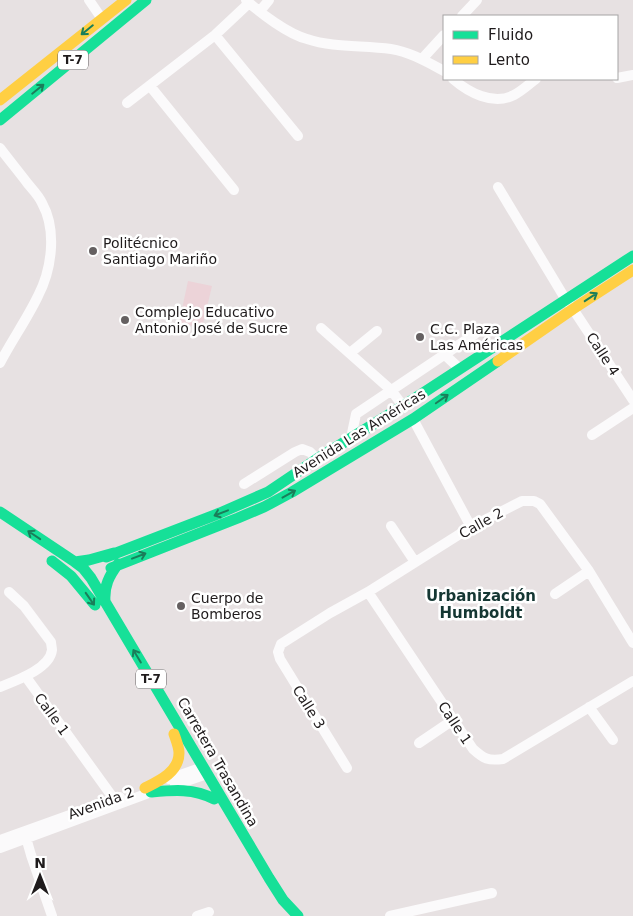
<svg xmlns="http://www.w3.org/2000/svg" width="633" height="916" font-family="'DejaVu Sans',sans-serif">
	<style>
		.pitch { fill: #ecd3d8 }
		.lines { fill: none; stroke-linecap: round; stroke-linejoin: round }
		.street { stroke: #fbfafb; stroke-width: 10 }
		.fast { stroke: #16e098; stroke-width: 11 }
		.slow { stroke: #ffcf43; stroke-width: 11 }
		.oneway { stroke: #1a7e5a }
		.poi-dot { fill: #656061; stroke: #fff; stroke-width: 2 }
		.labels { text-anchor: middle; stroke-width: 5; stroke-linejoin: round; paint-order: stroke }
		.shield { fill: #fff; stroke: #625f60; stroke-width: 1 }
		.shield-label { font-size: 12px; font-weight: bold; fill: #1f1b1c }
		.poi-label { font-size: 14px; fill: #1f1b1c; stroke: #fff; text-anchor: start }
		.street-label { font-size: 14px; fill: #1f1b1c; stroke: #fff }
		.neighbourhood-label { font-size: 15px; font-weight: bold; fill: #153733; stroke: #fff }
	</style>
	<rect width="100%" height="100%" fill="#e7e1e2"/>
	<path class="pitch" d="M 188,281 L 212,286 L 202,328 L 179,323 Z"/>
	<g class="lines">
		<path class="street" d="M 89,0 L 102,19
			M 246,0 C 260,13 288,34 307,39 C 334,48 363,45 391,49 C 410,52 427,62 444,71
			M 260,11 L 269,0
			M 462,16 L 477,0
			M 215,35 L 298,136
			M 422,59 L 444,35
			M 617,78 L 633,75
			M 453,79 C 468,92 493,106 514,95 C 522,91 529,84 536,79
			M 150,86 L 234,190
			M 127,103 L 215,35 L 249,3
			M 0,148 C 9,160 19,172 28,184 C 33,190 39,196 42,203 C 57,230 52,269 38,296 C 27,319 12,340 0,363
			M 498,187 L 566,300 L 573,309 L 633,400
			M 321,328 L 391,390 L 403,406
			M 350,353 L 377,331
			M 445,355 L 459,368
			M 413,419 L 471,527
			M 592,435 L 633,408
			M 351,438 L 356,414 L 475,334
			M 244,484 L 295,452 L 302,449 L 310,452 L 317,459
			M 391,526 L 415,562
			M 368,592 L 473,749 C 484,759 488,761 503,759 L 633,681
			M 555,594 L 589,571
			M 26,677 L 114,799
			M 0,687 C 15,681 50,669 52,650 C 52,648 51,644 51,642 L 24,606 L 9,592
			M 589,707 L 613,740
			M 419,743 L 453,720
			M 347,768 L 280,659 L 278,652 L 281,644 L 330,613 L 368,592 L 471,527 L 522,501 L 534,501 L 540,504 L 589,571 L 633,643
			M 169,779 L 203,767
			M 175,785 L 207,774
			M 25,834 L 31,855 L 52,916
			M 0,840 L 120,797
			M 0,848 L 154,791
			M 197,916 L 209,912
			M 390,916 L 492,893"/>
		<path class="fast" d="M 0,120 L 146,0
			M 0,512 L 75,562 L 83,568 L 91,578 L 269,878 L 283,900 L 298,916
			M 106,557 L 220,513 L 268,492 L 317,459 L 403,406 L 633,256
			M 52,561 L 71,576 L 95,605
			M 75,562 L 89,560 L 114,553
			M 111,568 L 238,518 L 264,507 L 292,492 L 413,419 L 498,361
			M 105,601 C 104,586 109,576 118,564
			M 151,792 C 173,790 194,788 214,799"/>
		<path class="slow" d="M 0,100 L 126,0
			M 498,361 L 573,309 L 633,270
			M 145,788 C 159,781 179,772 179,753 C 179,747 176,740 174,734"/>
	</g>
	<defs><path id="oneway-shaft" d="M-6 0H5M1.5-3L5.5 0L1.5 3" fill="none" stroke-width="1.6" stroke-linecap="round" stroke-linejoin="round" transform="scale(1.25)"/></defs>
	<g class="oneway">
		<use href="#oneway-shaft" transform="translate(87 30) rotate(141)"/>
		<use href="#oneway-shaft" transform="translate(38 89) rotate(-39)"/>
		<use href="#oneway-shaft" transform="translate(591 297) rotate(-33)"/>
		<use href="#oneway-shaft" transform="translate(442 399) rotate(-35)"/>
		<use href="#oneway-shaft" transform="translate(289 494) rotate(-29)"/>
		<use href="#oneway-shaft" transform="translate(221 513) rotate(159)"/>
		<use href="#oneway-shaft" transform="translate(34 535) rotate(-146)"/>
		<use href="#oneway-shaft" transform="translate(139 556) rotate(-21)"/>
		<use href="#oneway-shaft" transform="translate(90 599) rotate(55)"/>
		<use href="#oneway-shaft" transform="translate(137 656) rotate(-121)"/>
	</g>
	<g class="poi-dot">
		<circle cx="93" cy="251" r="5"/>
		<circle cx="125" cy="320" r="5"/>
		<circle cx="420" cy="337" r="5"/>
		<circle cx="181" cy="606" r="5"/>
	</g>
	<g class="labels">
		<g class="shield">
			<rect x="58" y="50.5" width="30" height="19" rx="4"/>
			<rect x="136" y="669.5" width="30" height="19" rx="4"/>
		</g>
		<g class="shield-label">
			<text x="73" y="64">T-7</text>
			<text x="151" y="683">T-7</text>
		</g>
		<g class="poi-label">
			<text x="103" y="248">Politécnico<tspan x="103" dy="16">Santiago Mariño</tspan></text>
			<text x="135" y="317">Complejo Educativo<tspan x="135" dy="16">Antonio José de Sucre</tspan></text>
			<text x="430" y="334">C.C. Plaza<tspan x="430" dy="16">Las Américas</tspan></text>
			<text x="191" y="603">Cuerpo de<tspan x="191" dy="16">Bomberos</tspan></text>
		</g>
		<g class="street-label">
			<text transform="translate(603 354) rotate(57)" y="5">Calle 4</text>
			<text transform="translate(359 433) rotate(-32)" y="5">Avenida Las Américas</text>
			<text transform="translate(481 523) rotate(-29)" y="5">Calle 2</text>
			<text transform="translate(309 707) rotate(58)" y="5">Calle 3</text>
			<text transform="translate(52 714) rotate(54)" y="5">Calle 1</text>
			<text transform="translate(455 723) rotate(56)" y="5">Calle 1</text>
			<text transform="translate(218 762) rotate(60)" y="5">Carretera Trasandina</text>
			<text transform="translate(101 803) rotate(-20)" y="5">Avenida 2</text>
		</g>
		<g class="neighbourhood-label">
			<text x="481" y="601">Urbanización<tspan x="481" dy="17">Humboldt</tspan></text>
		</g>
	</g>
	<rect x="443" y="15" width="175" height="65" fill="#ffffff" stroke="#a5a4a4"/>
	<rect x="453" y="31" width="25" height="8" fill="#16e098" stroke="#a5a4a4"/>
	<text x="488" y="40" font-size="15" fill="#1f1b1c">Fluido</text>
	<rect x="453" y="56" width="25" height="8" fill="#ffcf43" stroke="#a5a4a4"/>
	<text x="488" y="65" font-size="15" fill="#1f1b1c">Lento</text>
	<g transform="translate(40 876)" stroke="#ffffff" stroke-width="4" paint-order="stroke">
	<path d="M0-4L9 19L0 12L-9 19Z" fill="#1f1b1c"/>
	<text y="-8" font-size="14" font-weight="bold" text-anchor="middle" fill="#1f1b1c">N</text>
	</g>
</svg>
